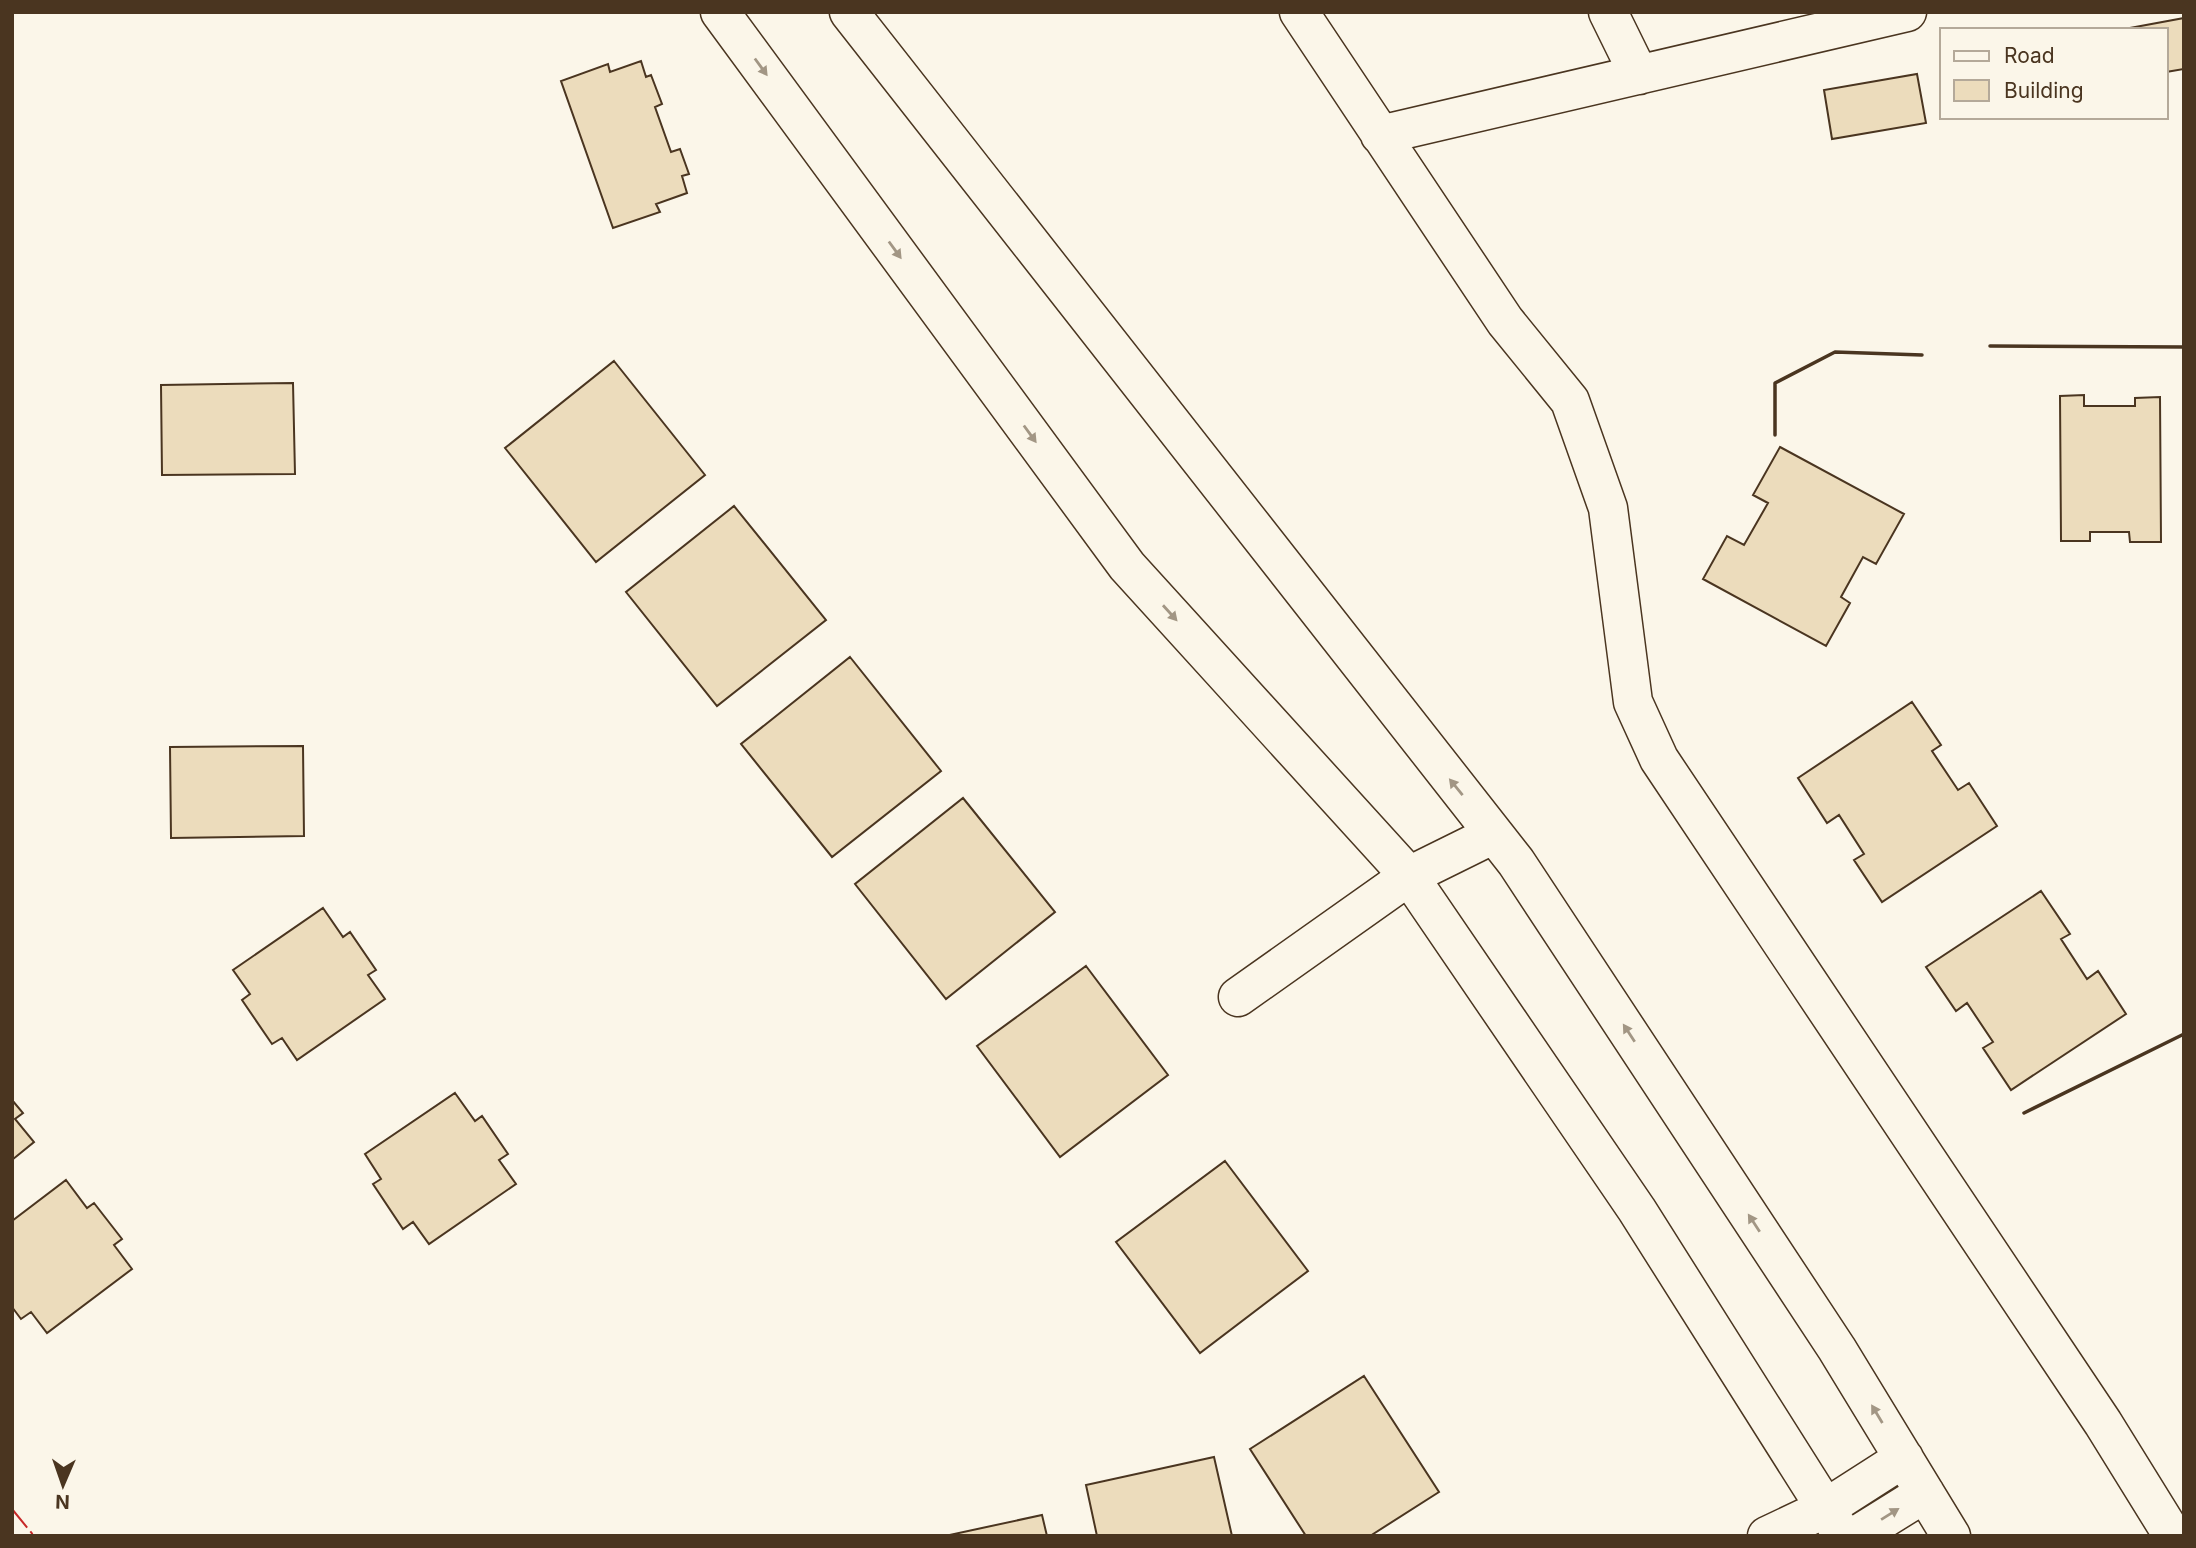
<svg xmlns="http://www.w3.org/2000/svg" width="2196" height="1548" font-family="Inter,sans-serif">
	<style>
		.building { fill: #ecdcbc; stroke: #4a3520; stroke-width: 2 }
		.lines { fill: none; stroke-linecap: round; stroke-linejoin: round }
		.minor-casing { stroke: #4a3520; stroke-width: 41 }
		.minor { stroke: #fbf6e9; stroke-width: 38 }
		.wall { stroke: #4a3520; stroke-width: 3.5 }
		.power { stroke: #c62828; stroke-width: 2; stroke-dasharray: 24 5 3.5 5; stroke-linecap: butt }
		.oneway { fill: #a29684 }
	</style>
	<rect width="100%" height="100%" fill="#fbf6e9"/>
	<path class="building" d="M 2184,18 L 2184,69 L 2166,72 L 2166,30 L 2119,30 Z
		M 641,61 L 646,77 L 651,75 L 662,104 L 655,107 L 671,152 L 680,149 L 689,174 L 682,176 L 687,193 L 656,204 L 660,212 L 613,228 L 561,81 L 608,64 L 610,72 Z
		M 1917,74 L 1926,123 L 1832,139 L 1824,90 Z
		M 614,361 L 705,475 L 596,562 L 505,448 Z
		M 293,383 L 295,474 L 162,475 L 161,385 Z
		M 2084,395 L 2084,406 L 2135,406 L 2135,398 L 2160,397 L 2161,542 L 2130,542 L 2129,532 L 2090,532 L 2090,541 L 2061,541 L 2060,396 Z
		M 1780,447 L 1904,514 L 1876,564 L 1863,557 L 1841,597 L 1850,603 L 1826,646 L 1703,579 L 1727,536 L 1744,545 L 1768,503 L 1753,495 Z
		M 734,506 L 826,620 L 717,706 L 626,592 Z
		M 850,657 L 941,771 L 832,857 L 741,744 Z
		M 1912,702 L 1941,745 L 1932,751 L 1958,790 L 1969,783 L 1997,826 L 1882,902 L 1854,860 L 1864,854 L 1839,815 L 1827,823 L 1798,778 Z
		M 303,746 L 304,836 L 171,838 L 170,747 Z
		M 963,798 L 1055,912 L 946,999 L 855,884 Z
		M 2041,891 L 2070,934 L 2061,939 L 2087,979 L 2098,971 L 2126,1014 L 2011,1090 L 1983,1048 L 1993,1042 L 1967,1003 L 1956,1011 L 1926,967 Z
		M 323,908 L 343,937 L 350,932 L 376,970 L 368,975 L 385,999 L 297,1060 L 282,1038 L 272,1044 L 242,1000 L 250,994 L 233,970 Z
		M 1086,966 L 1168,1075 L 1060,1157 L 977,1046 Z
		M 455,1093 L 475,1121 L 482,1116 L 508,1154 L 499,1160 L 516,1184 L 429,1244 L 413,1222 L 403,1229 L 373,1184 L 381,1179 L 365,1154 Z
		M 12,1100 L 23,1113 L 15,1119 L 34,1142 L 12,1160 Z
		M 1225,1161 L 1308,1271 L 1200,1353 L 1116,1242 Z
		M 66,1180 L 87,1208 L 94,1203 L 122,1239 L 114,1245 L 132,1269 L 47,1333 L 31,1312 L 21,1319 L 12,1307 L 12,1221 Z
		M 1364,1376 L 1439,1492 L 1370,1536 L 1306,1536 L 1250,1449 Z
		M 1214,1457 L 1232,1536 L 1097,1536 L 1086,1485 Z
		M 1042,1515 L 1047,1536 L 945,1536 Z"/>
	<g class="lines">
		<g class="minor-casing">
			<path id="minor" d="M 720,12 L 1127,566 L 1409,876 L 1637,1210 L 1843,1536
				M 849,12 L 1516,862 L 1837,1349 L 1951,1536
				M 1299,12 L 1505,321 L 1570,401 L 1608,508 L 1633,702 L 1659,759 L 2103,1423 L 2173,1536
				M 1608,12 L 1639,75
				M 1380,135 L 1907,12
				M 1238,997 L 1409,876 L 1494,834
				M 1767,1536 L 1826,1508 L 1904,1458
				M 1856,1536 L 1925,1493"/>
		</g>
		<use href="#minor" class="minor"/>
		<path class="wall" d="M 1990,346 L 2184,347
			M 1775,435 L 1775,383 L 1835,352 L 1922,355
			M 2024,1113 L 2184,1034"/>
		<path class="power" d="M 12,1509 L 34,1536"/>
	</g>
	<defs><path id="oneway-solid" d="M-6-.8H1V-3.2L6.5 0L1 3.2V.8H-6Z" transform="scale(1.75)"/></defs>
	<g class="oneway">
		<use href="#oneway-solid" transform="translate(761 67) rotate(54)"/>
		<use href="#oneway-solid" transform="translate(895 250) rotate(54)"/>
		<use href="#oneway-solid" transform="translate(1030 434) rotate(54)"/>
		<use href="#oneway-solid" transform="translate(1170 613) rotate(48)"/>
		<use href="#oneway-solid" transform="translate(1456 787) rotate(-129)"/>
		<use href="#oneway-solid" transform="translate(1629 1033) rotate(-123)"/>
		<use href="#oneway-solid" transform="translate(1754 1223) rotate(-123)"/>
		<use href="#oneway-solid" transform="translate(1877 1414) rotate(-121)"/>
		<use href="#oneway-solid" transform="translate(1890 1514) rotate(-32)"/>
	</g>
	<rect width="2196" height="1548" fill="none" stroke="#4a3520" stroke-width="28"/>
	<rect x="1940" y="28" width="228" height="91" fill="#fbf6e9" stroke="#b4a999" stroke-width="2"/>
	<rect x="1954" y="51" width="35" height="10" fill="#fbf6e9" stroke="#b4a999" stroke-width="2"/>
	<text x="2004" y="63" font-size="21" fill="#4a3520">Road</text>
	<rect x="1954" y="80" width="35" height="21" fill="#ecdcbc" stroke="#b4a999" stroke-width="2"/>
	<text x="2004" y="98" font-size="21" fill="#4a3520">Building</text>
	<g transform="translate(63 1485) rotate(182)" stroke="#fbf6e9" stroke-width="5" paint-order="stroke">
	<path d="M0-5L12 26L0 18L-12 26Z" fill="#4a3520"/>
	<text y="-10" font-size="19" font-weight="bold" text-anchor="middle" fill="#4a3520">N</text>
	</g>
</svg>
